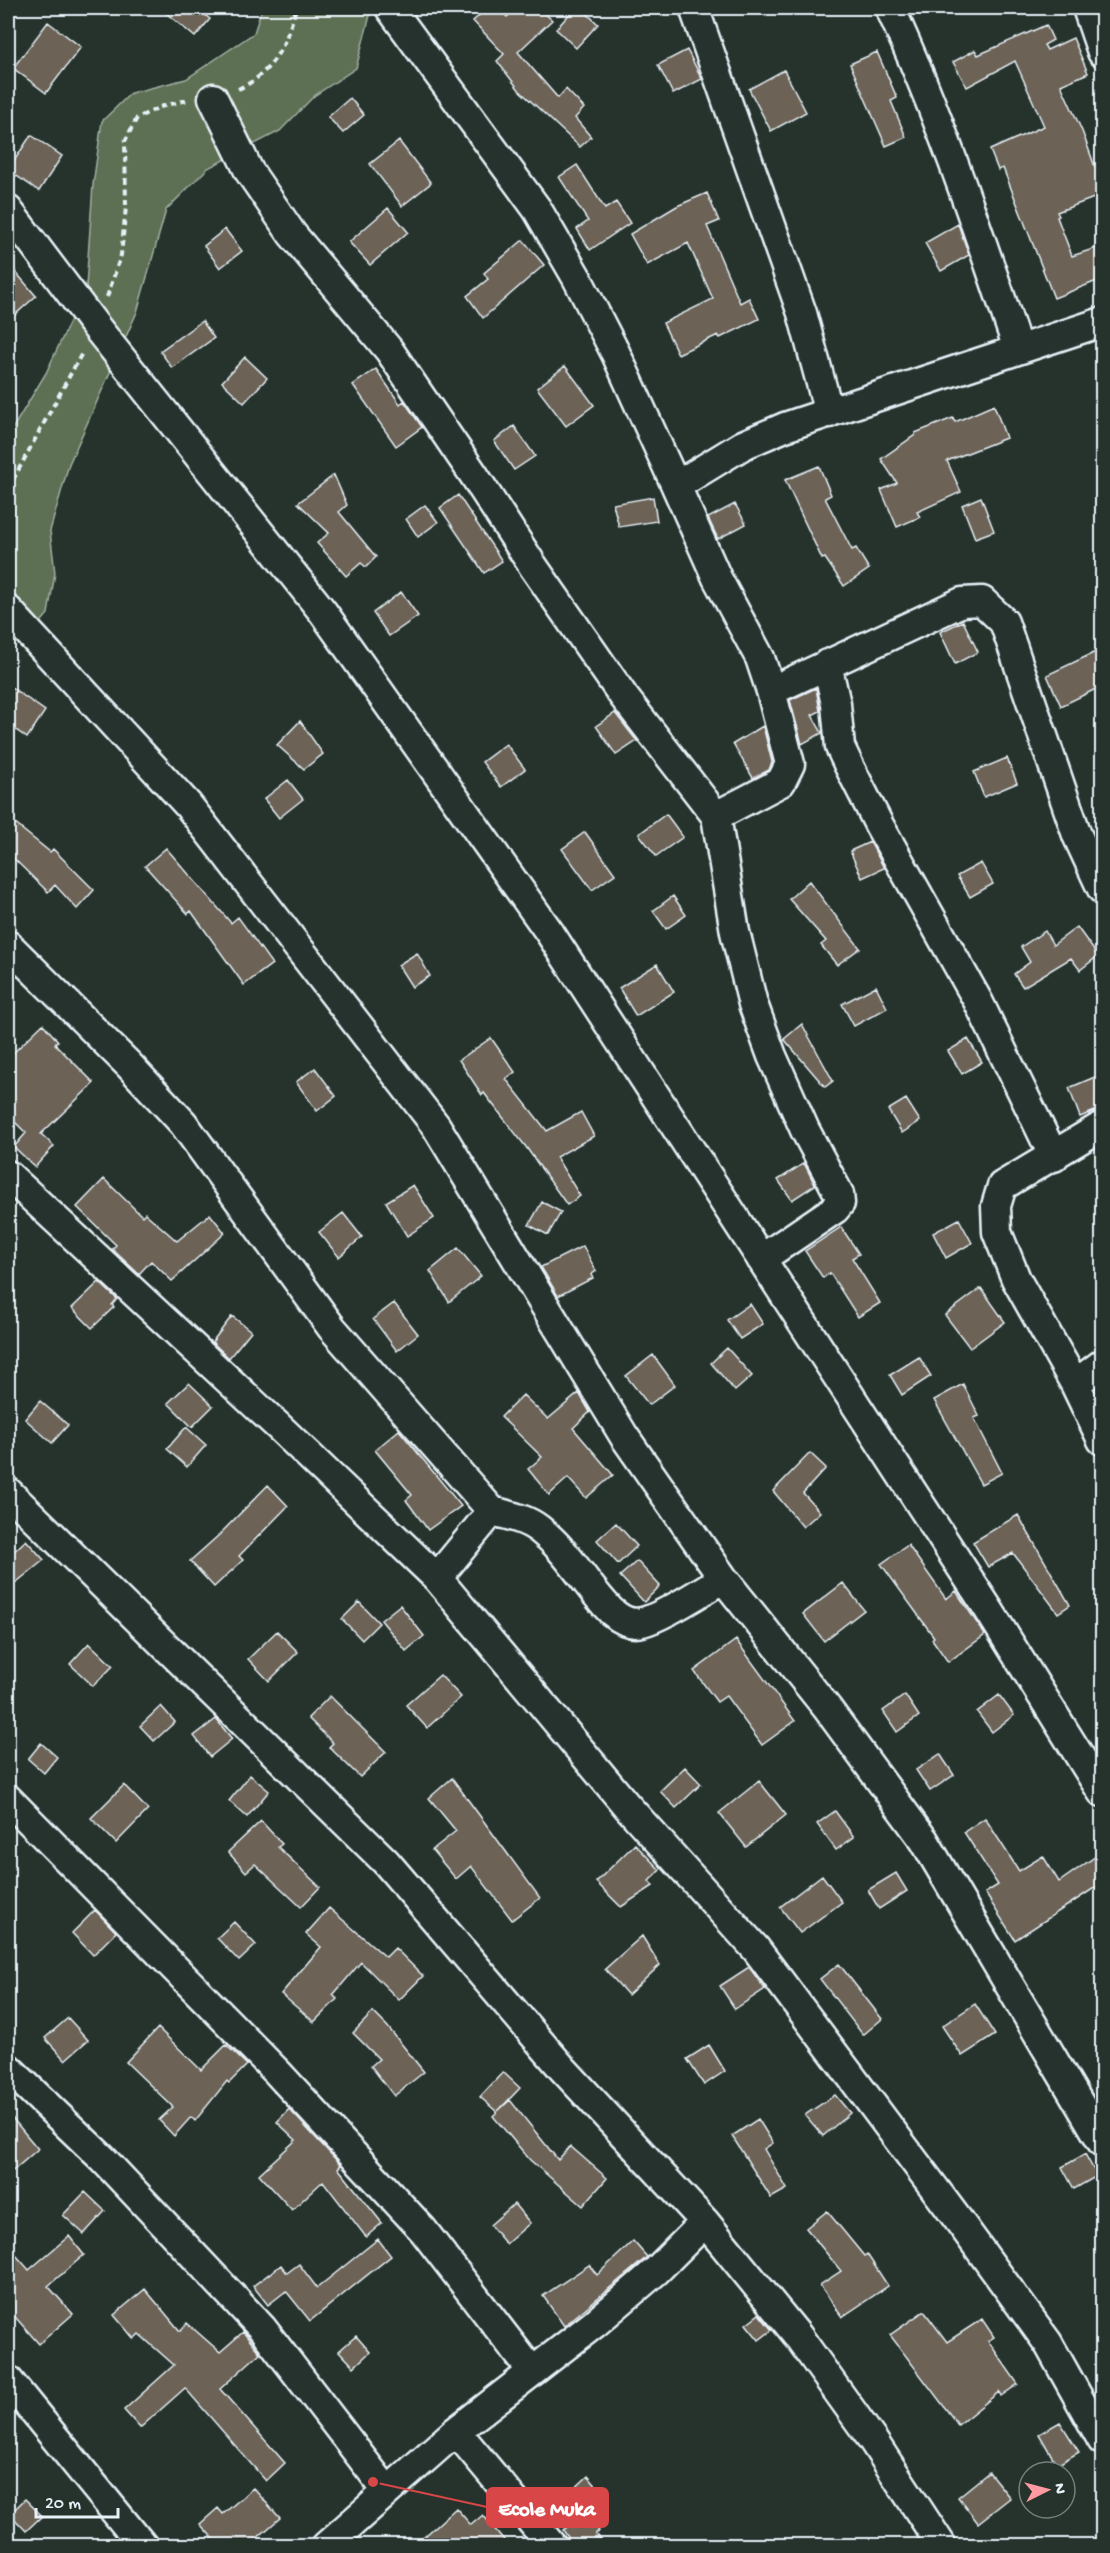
<svg xmlns="http://www.w3.org/2000/svg" width="1110" height="2553" font-family="'Gochi Hand',sans-serif">
	<style>
		.green { fill: #5d7052; stroke: #a2b0a5; stroke-width: 1.5 }
		.building { fill: #6c6256; stroke: #e8f1f8; stroke-width: 1.5 }
		.lines { fill: none; stroke-linecap: round; stroke-linejoin: round }
		.minor-casing { stroke: #e8f1f8; stroke-width: 33 }
		.path { stroke: #e8f1f8; stroke-width: 4; stroke-dasharray: 6 4.5; stroke-linecap: butt }
		.minor { stroke: #26332d; stroke-width: 28 }
		.leader { fill: none; stroke: #d94647; stroke-width: 2 }
		.callout-dot { fill: #d94647; stroke: #26332d; stroke-width: 2 }
		.callout { fill: #d94647; stroke: #d94647; stroke-width: 2 }
		.callout-label { font-size: 21px; text-anchor: middle; font-weight: bold; fill: #fff }
	</style>
	<rect width="100%" height="100%" fill="#26332d"/>
	<filter id="ink" filterUnits="userSpaceOnUse"><feTurbulence type="fractalNoise" baseFrequency=".0167" numOctaves="2"/><feDisplacementMap in="SourceGraphic" scale="12" xChannelSelector="R" yChannelSelector="G"/><feConvolveMatrix kernelMatrix="1 2 1 2 8 2 1 2 1" color-interpolation-filters="sRGB"/></filter>
	<g filter="url(#ink)">
		<path class="green" d="M 262,8 L 372,8 L 356,68 L 314,96 L 280,131 L 208,168 L 166,210 L 137,312 L 69,464 L 50,531 L 55,573 L 48,614 L 30,635 L 8,637 L 8,436 L 46,373 L 86,287 L 93,185 L 102,121 L 131,93 L 186,79 L 254,33 Z"/>
		<path class="building" d="M 160,8 L 196,8 L 210,19 L 195,37 Z
			M 487,8 L 499,8 L 507,17 L 517,8 L 539,8 L 552,20 L 518,52 L 558,98 L 566,89 L 584,108 L 575,118 L 591,137 L 580,147 L 520,91 L 497,61 L 504,54 L 473,21 Z
			M 575,8 L 581,8 L 598,24 L 576,48 L 556,29 Z
			M 48,22 L 81,47 L 46,93 L 13,68 Z
			M 1046,25 L 1053,40 L 1044,45 L 1047,50 L 1073,38 L 1088,73 L 1061,85 L 1082,131 L 1102,186 L 1102,195 L 1057,212 L 1059,216 L 1057,217 L 1072,256 L 1102,246 L 1102,279 L 1054,298 L 1003,168 L 998,170 L 990,150 L 1044,126 L 1015,61 L 967,87 L 953,62 L 975,50 L 978,55 Z
			M 687,50 L 702,79 L 673,94 L 658,65 Z
			M 877,52 L 897,98 L 891,101 L 906,137 L 886,146 L 850,64 Z
			M 784,70 L 806,112 L 771,131 L 749,89 Z
			M 350,98 L 364,115 L 343,133 L 328,117 Z
			M 31,135 L 62,156 L 39,191 L 8,170 Z
			M 399,141 L 431,183 L 402,206 L 370,164 Z
			M 577,165 L 605,209 L 616,202 L 630,223 L 590,250 L 577,229 L 588,221 L 559,177 Z
			M 707,193 L 719,221 L 707,226 L 740,303 L 749,298 L 759,319 L 720,338 L 718,335 L 678,354 L 663,323 L 713,299 L 688,243 L 647,265 L 630,234 L 677,206 Z
			M 388,208 L 408,232 L 370,265 L 349,242 Z
			M 958,224 L 969,255 L 941,271 L 925,243 Z
			M 225,229 L 242,251 L 220,268 L 204,246 Z
			M 523,240 L 544,265 L 483,318 L 467,296 L 488,279 L 484,273 Z
			M 8,263 L 36,296 L 8,321 Z
			M 202,321 L 214,338 L 172,368 L 160,351 Z
			M 245,357 L 267,378 L 244,403 L 222,382 Z
			M 565,366 L 594,405 L 566,426 L 537,388 Z
			M 376,369 L 400,404 L 404,401 L 422,427 L 396,446 L 353,385 Z
			M 994,405 L 1006,438 L 947,461 L 961,492 L 917,512 L 920,517 L 897,527 L 881,490 L 897,483 L 881,459 L 915,435 L 915,433 L 953,418 L 955,422 Z
			M 514,426 L 535,456 L 514,470 L 494,441 Z
			M 819,466 L 831,495 L 825,498 L 852,550 L 856,548 L 869,569 L 844,586 L 825,558 L 822,559 L 785,480 Z
			M 334,475 L 347,505 L 339,512 L 376,557 L 366,567 L 361,563 L 346,576 L 317,543 L 329,533 L 298,503 Z
			M 458,495 L 502,561 L 484,573 L 440,508 Z
			M 653,497 L 657,521 L 619,527 L 613,504 Z
			M 981,497 L 994,531 L 975,538 L 962,505 Z
			M 735,504 L 746,524 L 718,539 L 708,518 Z
			M 425,505 L 438,522 L 418,537 L 406,519 Z
			M 401,592 L 418,616 L 389,636 L 373,613 Z
			M 963,621 L 978,652 L 955,664 L 940,632 Z
			M 1102,649 L 1102,686 L 1061,706 L 1047,675 Z
			M 8,685 L 45,711 L 27,738 L 8,724 Z
			M 816,688 L 820,711 L 812,715 L 822,733 L 802,744 L 790,700 Z
			M 615,713 L 637,741 L 616,755 L 596,726 Z
			M 300,721 L 323,754 L 304,769 L 277,745 Z
			M 763,726 L 772,762 L 769,770 L 753,778 L 733,744 Z
			M 506,744 L 525,769 L 501,787 L 482,762 Z
			M 1007,758 L 1017,783 L 984,797 L 974,772 Z
			M 288,780 L 303,799 L 279,818 L 264,799 Z
			M 666,814 L 683,837 L 656,856 L 639,834 Z
			M 8,818 L 50,852 L 53,849 L 94,890 L 77,909 L 55,885 L 48,892 L 8,853 Z
			M 585,832 L 615,874 L 592,890 L 562,849 Z
			M 870,842 L 884,868 L 862,878 L 850,851 Z
			M 166,848 L 231,923 L 238,917 L 272,964 L 244,985 L 191,911 L 188,914 L 145,866 Z
			M 981,863 L 993,884 L 970,897 L 957,876 Z
			M 809,881 L 860,948 L 837,965 L 821,945 L 826,941 L 789,899 Z
			M 673,896 L 686,915 L 666,929 L 653,911 Z
			M 1077,927 L 1098,956 L 1080,970 L 1071,958 L 1023,987 L 1014,974 L 1030,962 L 1021,947 L 1045,931 L 1053,945 Z
			M 417,953 L 430,976 L 412,987 L 398,965 Z
			M 657,964 L 674,992 L 636,1016 L 619,988 Z
			M 876,986 L 887,1008 L 854,1026 L 842,1004 Z
			M 43,1024 L 58,1041 L 55,1044 L 94,1083 L 41,1134 L 54,1146 L 35,1167 L 14,1147 L 26,1133 L 8,1115 L 8,1058 Z
			M 802,1024 L 833,1081 L 825,1087 L 784,1039 Z
			M 491,1038 L 515,1072 L 506,1079 L 547,1131 L 581,1112 L 594,1136 L 556,1157 L 580,1196 L 567,1205 L 526,1147 L 484,1093 L 482,1095 L 459,1060 Z
			M 968,1039 L 982,1062 L 962,1074 L 948,1051 Z
			M 315,1068 L 336,1096 L 317,1111 L 296,1082 Z
			M 1102,1074 L 1102,1108 L 1080,1117 L 1069,1088 Z
			M 906,1099 L 920,1121 L 902,1133 L 888,1110 Z
			M 804,1163 L 815,1185 L 792,1200 L 778,1180 Z
			M 104,1179 L 142,1216 L 145,1213 L 177,1241 L 210,1214 L 225,1233 L 172,1281 L 151,1261 L 139,1274 L 112,1249 L 116,1245 L 77,1207 Z
			M 413,1185 L 434,1218 L 407,1236 L 386,1202 Z
			M 542,1202 L 561,1212 L 548,1235 L 529,1225 Z
			M 343,1213 L 362,1237 L 339,1257 L 319,1232 Z
			M 959,1219 L 972,1243 L 946,1258 L 933,1233 Z
			M 841,1227 L 859,1254 L 852,1258 L 880,1303 L 858,1317 L 830,1273 L 823,1278 L 805,1251 Z
			M 583,1246 L 596,1271 L 591,1275 L 593,1278 L 558,1296 L 541,1267 Z
			M 458,1248 L 481,1276 L 449,1302 L 430,1271 Z
			M 99,1282 L 117,1299 L 112,1305 L 114,1307 L 92,1328 L 72,1308 Z
			M 981,1288 L 1005,1322 L 970,1348 L 945,1315 Z
			M 394,1303 L 418,1334 L 397,1351 L 373,1319 Z
			M 750,1304 L 763,1324 L 740,1339 L 727,1320 Z
			M 232,1316 L 251,1331 L 229,1358 L 212,1342 Z
			M 727,1348 L 752,1376 L 735,1391 L 711,1363 Z
			M 653,1355 L 675,1385 L 649,1405 L 626,1376 Z
			M 919,1357 L 931,1376 L 902,1395 L 890,1375 Z
			M 189,1383 L 213,1406 L 192,1427 L 168,1403 Z
			M 963,1384 L 979,1416 L 974,1418 L 1002,1473 L 981,1484 L 934,1400 Z
			M 579,1393 L 590,1412 L 573,1428 L 613,1475 L 586,1498 L 568,1478 L 549,1495 L 528,1469 L 542,1457 L 501,1417 L 523,1395 L 548,1419 Z
			M 40,1401 L 68,1425 L 52,1443 L 25,1419 Z
			M 186,1427 L 206,1445 L 187,1467 L 167,1449 Z
			M 399,1430 L 461,1506 L 428,1530 L 406,1500 L 412,1495 L 375,1450 Z
			M 810,1453 L 826,1468 L 803,1493 L 820,1512 L 803,1527 L 773,1491 Z
			M 268,1485 L 288,1506 L 239,1556 L 243,1560 L 214,1587 L 190,1561 L 219,1535 Z
			M 1018,1515 L 1070,1605 L 1058,1613 L 1013,1553 L 988,1567 L 973,1542 Z
			M 616,1523 L 637,1546 L 618,1564 L 597,1540 Z
			M 26,1540 L 44,1560 L 8,1589 L 8,1557 Z
			M 908,1545 L 946,1599 L 956,1591 L 985,1635 L 948,1662 L 932,1639 L 934,1637 L 881,1564 Z
			M 637,1561 L 660,1586 L 644,1602 L 620,1576 Z
			M 843,1583 L 864,1610 L 824,1641 L 803,1614 Z
			M 359,1602 L 379,1623 L 362,1640 L 342,1619 Z
			M 400,1605 L 424,1636 L 406,1651 L 381,1620 Z
			M 277,1631 L 298,1652 L 269,1681 L 248,1659 Z
			M 736,1640 L 795,1721 L 762,1745 L 726,1696 L 717,1702 L 694,1671 Z
			M 89,1643 L 113,1666 L 93,1686 L 70,1664 Z
			M 440,1675 L 461,1697 L 427,1728 L 406,1705 Z
			M 905,1695 L 919,1716 L 897,1732 L 883,1711 Z
			M 999,1695 L 1014,1715 L 992,1732 L 977,1712 Z
			M 330,1696 L 386,1752 L 360,1777 L 329,1747 L 333,1743 L 308,1718 Z
			M 161,1706 L 175,1722 L 154,1741 L 140,1726 Z
			M 216,1719 L 232,1739 L 210,1757 L 194,1736 Z
			M 41,1743 L 57,1757 L 44,1773 L 28,1759 Z
			M 940,1754 L 954,1775 L 930,1791 L 916,1770 Z
			M 685,1767 L 701,1784 L 676,1808 L 660,1791 Z
			M 250,1775 L 269,1791 L 247,1817 L 229,1801 Z
			M 452,1778 L 540,1898 L 512,1920 L 471,1866 L 456,1879 L 432,1850 L 456,1831 L 429,1798 Z
			M 759,1781 L 786,1815 L 746,1847 L 719,1813 Z
			M 124,1785 L 148,1810 L 116,1843 L 91,1818 Z
			M 835,1811 L 854,1837 L 836,1850 L 817,1824 Z
			M 985,1818 L 1019,1871 L 1043,1856 L 1059,1882 L 1102,1852 L 1102,1883 L 1015,1940 L 985,1893 L 998,1885 L 964,1832 Z
			M 261,1821 L 282,1844 L 278,1847 L 320,1887 L 301,1907 L 255,1864 L 246,1872 L 228,1852 Z
			M 635,1844 L 660,1870 L 649,1881 L 653,1886 L 621,1907 L 596,1882 Z
			M 896,1873 L 907,1891 L 879,1909 L 868,1890 Z
			M 822,1875 L 842,1902 L 800,1933 L 780,1907 Z
			M 329,1908 L 386,1957 L 395,1948 L 423,1976 L 399,2000 L 361,1962 L 333,1995 L 337,1999 L 314,2022 L 281,1994 L 321,1947 L 306,1934 Z
			M 95,1910 L 116,1932 L 93,1955 L 72,1933 Z
			M 234,1922 L 256,1945 L 239,1961 L 217,1938 Z
			M 642,1936 L 660,1965 L 628,1995 L 605,1969 Z
			M 839,1964 L 882,2019 L 863,2035 L 820,1979 Z
			M 749,1967 L 765,1989 L 735,2009 L 720,1986 Z
			M 975,2004 L 995,2035 L 962,2056 L 942,2026 Z
			M 373,2012 L 387,2026 L 424,2072 L 394,2096 L 371,2066 L 379,2059 L 353,2033 Z
			M 68,2018 L 88,2040 L 65,2060 L 45,2038 Z
			M 158,2028 L 201,2070 L 226,2045 L 247,2065 L 229,2083 L 227,2081 L 195,2121 L 191,2117 L 174,2136 L 159,2120 L 173,2107 L 126,2062 Z
			M 709,2045 L 725,2071 L 704,2085 L 687,2059 Z
			M 503,2072 L 520,2088 L 498,2111 L 510,2100 L 558,2160 L 570,2146 L 607,2178 L 583,2206 L 530,2160 L 493,2116 L 497,2112 L 480,2097 Z
			M 835,2095 L 850,2113 L 823,2136 L 805,2115 Z
			M 289,2109 L 341,2165 L 338,2168 L 382,2223 L 366,2237 L 323,2181 L 292,2210 L 259,2174 L 296,2140 L 277,2122 Z
			M 8,2113 L 38,2149 L 8,2175 Z
			M 758,2119 L 773,2143 L 764,2149 L 787,2189 L 771,2198 L 732,2136 Z
			M 1085,2154 L 1097,2176 L 1074,2189 L 1062,2167 Z
			M 85,2192 L 105,2211 L 84,2234 L 63,2215 Z
			M 514,2204 L 530,2223 L 506,2244 L 490,2225 Z
			M 827,2211 L 864,2256 L 867,2254 L 888,2286 L 842,2317 L 820,2285 L 841,2271 L 806,2228 Z
			M 69,2236 L 84,2255 L 48,2286 L 73,2314 L 39,2344 L 8,2309 L 8,2246 L 29,2270 Z
			M 378,2239 L 391,2256 L 310,2321 L 286,2291 L 268,2305 L 253,2286 L 281,2265 L 287,2273 L 299,2264 L 317,2288 Z
			M 633,2241 L 647,2257 L 564,2326 L 543,2296 L 589,2265 L 597,2275 Z
			M 145,2289 L 180,2331 L 187,2323 L 220,2352 L 243,2332 L 260,2353 L 220,2389 L 285,2463 L 266,2481 L 185,2388 L 140,2428 L 124,2410 L 174,2365 L 139,2334 L 134,2339 L 114,2315 Z
			M 924,2311 L 947,2342 L 982,2319 L 994,2337 L 988,2341 L 1018,2384 L 1001,2396 L 999,2392 L 958,2425 L 890,2335 Z
			M 759,2314 L 772,2330 L 759,2340 L 746,2324 Z
			M 356,2336 L 370,2352 L 354,2367 L 339,2351 Z
			M 1060,2422 L 1079,2452 L 1057,2465 L 1039,2434 Z
			M 989,2472 L 1010,2498 L 978,2523 L 958,2497 Z
			M 588,2476 L 603,2494 L 585,2511 L 569,2494 Z
			M 253,2488 L 280,2518 L 248,2546 L 220,2546 L 200,2524 L 218,2508 L 223,2514 Z
			M 25,2499 L 42,2516 L 26,2531 L 10,2514 Z
			M 456,2508 L 471,2525 L 483,2515 L 509,2546 L 414,2546 Z
			M 586,2514 L 599,2531 L 595,2534 L 606,2546 L 574,2546 L 563,2530 Z"/>
		<g class="lines">
			<g class="minor-casing">
				<path id="minor" d="M 390,8 L 537,209 L 577,278 L 616,354 L 676,486
					M 694,8 L 802,313 L 829,413
					M 890,8 C 941,118 979,234 1018,349
					M 1087,8 L 1102,52
					M 213,98 L 249,171 L 292,234 L 389,350 L 474,475 L 533,566 L 624,697 L 716,816 L 735,932 L 753,1004 L 772,1056 L 805,1130 L 839,1194 L 840,1203 L 835,1209 L 761,1259
					M 8,210 L 97,328 L 323,612 L 550,933 L 987,1607 L 1102,1792
					M 8,610 L 188,805 L 436,1126 L 624,1436 L 723,1578 L 827,1708 L 924,1840 L 1102,2142
					M 827,664 L 836,704 L 840,747 L 849,766 L 879,825 L 978,1001 L 1054,1157
					M 771,691 L 962,602 L 982,601 L 1004,622 L 1077,835 L 1102,889
					M 716,816 L 781,782 L 790,764 L 771,691 L 760,658 L 717,578 L 676,486 L 743,445 L 785,427 L 1102,322
					M 8,945 L 129,1065 L 183,1123 L 332,1328 L 492,1511 C 508,1515 526,1519 539,1529 C 569,1552 586,1586 612,1612 C 620,1619 631,1625 642,1622 C 660,1618 706,1589 723,1578
					M 1102,1126 L 1002,1186 L 996,1206 L 997,1232 L 1016,1279 L 1075,1384 L 1102,1440
					M 8,1175 L 278,1426 L 437,1578 L 627,1806 L 756,1949 L 959,2221 L 1048,2343 L 1102,2440
					M 1075,1384 L 1102,1364
					M 8,1492 L 386,1862 L 563,2069 L 705,2222 L 798,2336 L 874,2442 L 942,2546
					M 437,1578 L 492,1511
					M 8,1799 L 278,2073 L 423,2230 L 531,2370
					M 8,2068 L 103,2159 L 262,2328 L 387,2491
					M 8,2380 L 143,2546
					M 456,2431 L 552,2546
					M 326,2546 L 456,2431 L 594,2324 L 656,2271 L 705,2222"/>
			</g>
			<path class="path" d="M 238,89 C 273,74 287,42 296,8
				M 107,297 L 121,255 L 126,207 L 125,141 L 137,118 L 160,107 L 187,100
				M 8,489 L 82,353"/>
			<use href="#minor" class="minor"/>
		</g>
	</g>
	<path class="leader" d="M373 2482L487 2507"/>
	<circle class="callout-dot" cx="373" cy="2482" r="6"/>
	<rect class="callout" x="487" y="2488" width="121" height="39" rx="6"/>
	<g class="callout-label">
		<text x="547" y="2515">Ecole Muka</text>
	</g>
	<rect width="1110" height="2553" fill="none" stroke="#26332d" stroke-width="30"/>
	<rect x="15" y="15" width="1080" height="2523" fill="none" stroke="#e8f1f8" stroke-width="2" filter="url(#ink)"/>
	<g transform="translate(1047 2490) rotate(84)"><circle r="28" fill="#26332d" stroke="#747f7e" stroke-width="1.5"/>
	<path d="M0-4.5L10 22L0 15L-10 22Z" fill="#ff9aa2"/>
	<text y="-9" font-size="16" font-weight="bold" text-anchor="middle" fill="#e8f1f8">N</text>
	</g>
	<path d="M36 2508v9h82v-9" fill="none" stroke="#e8f1f8" stroke-width="3"/>
	<text x="45" y="2508" font-size="18" fill="#e8f1f8" stroke="#26332d" stroke-width="4.5" paint-order="stroke">20 m</text>
</svg>
